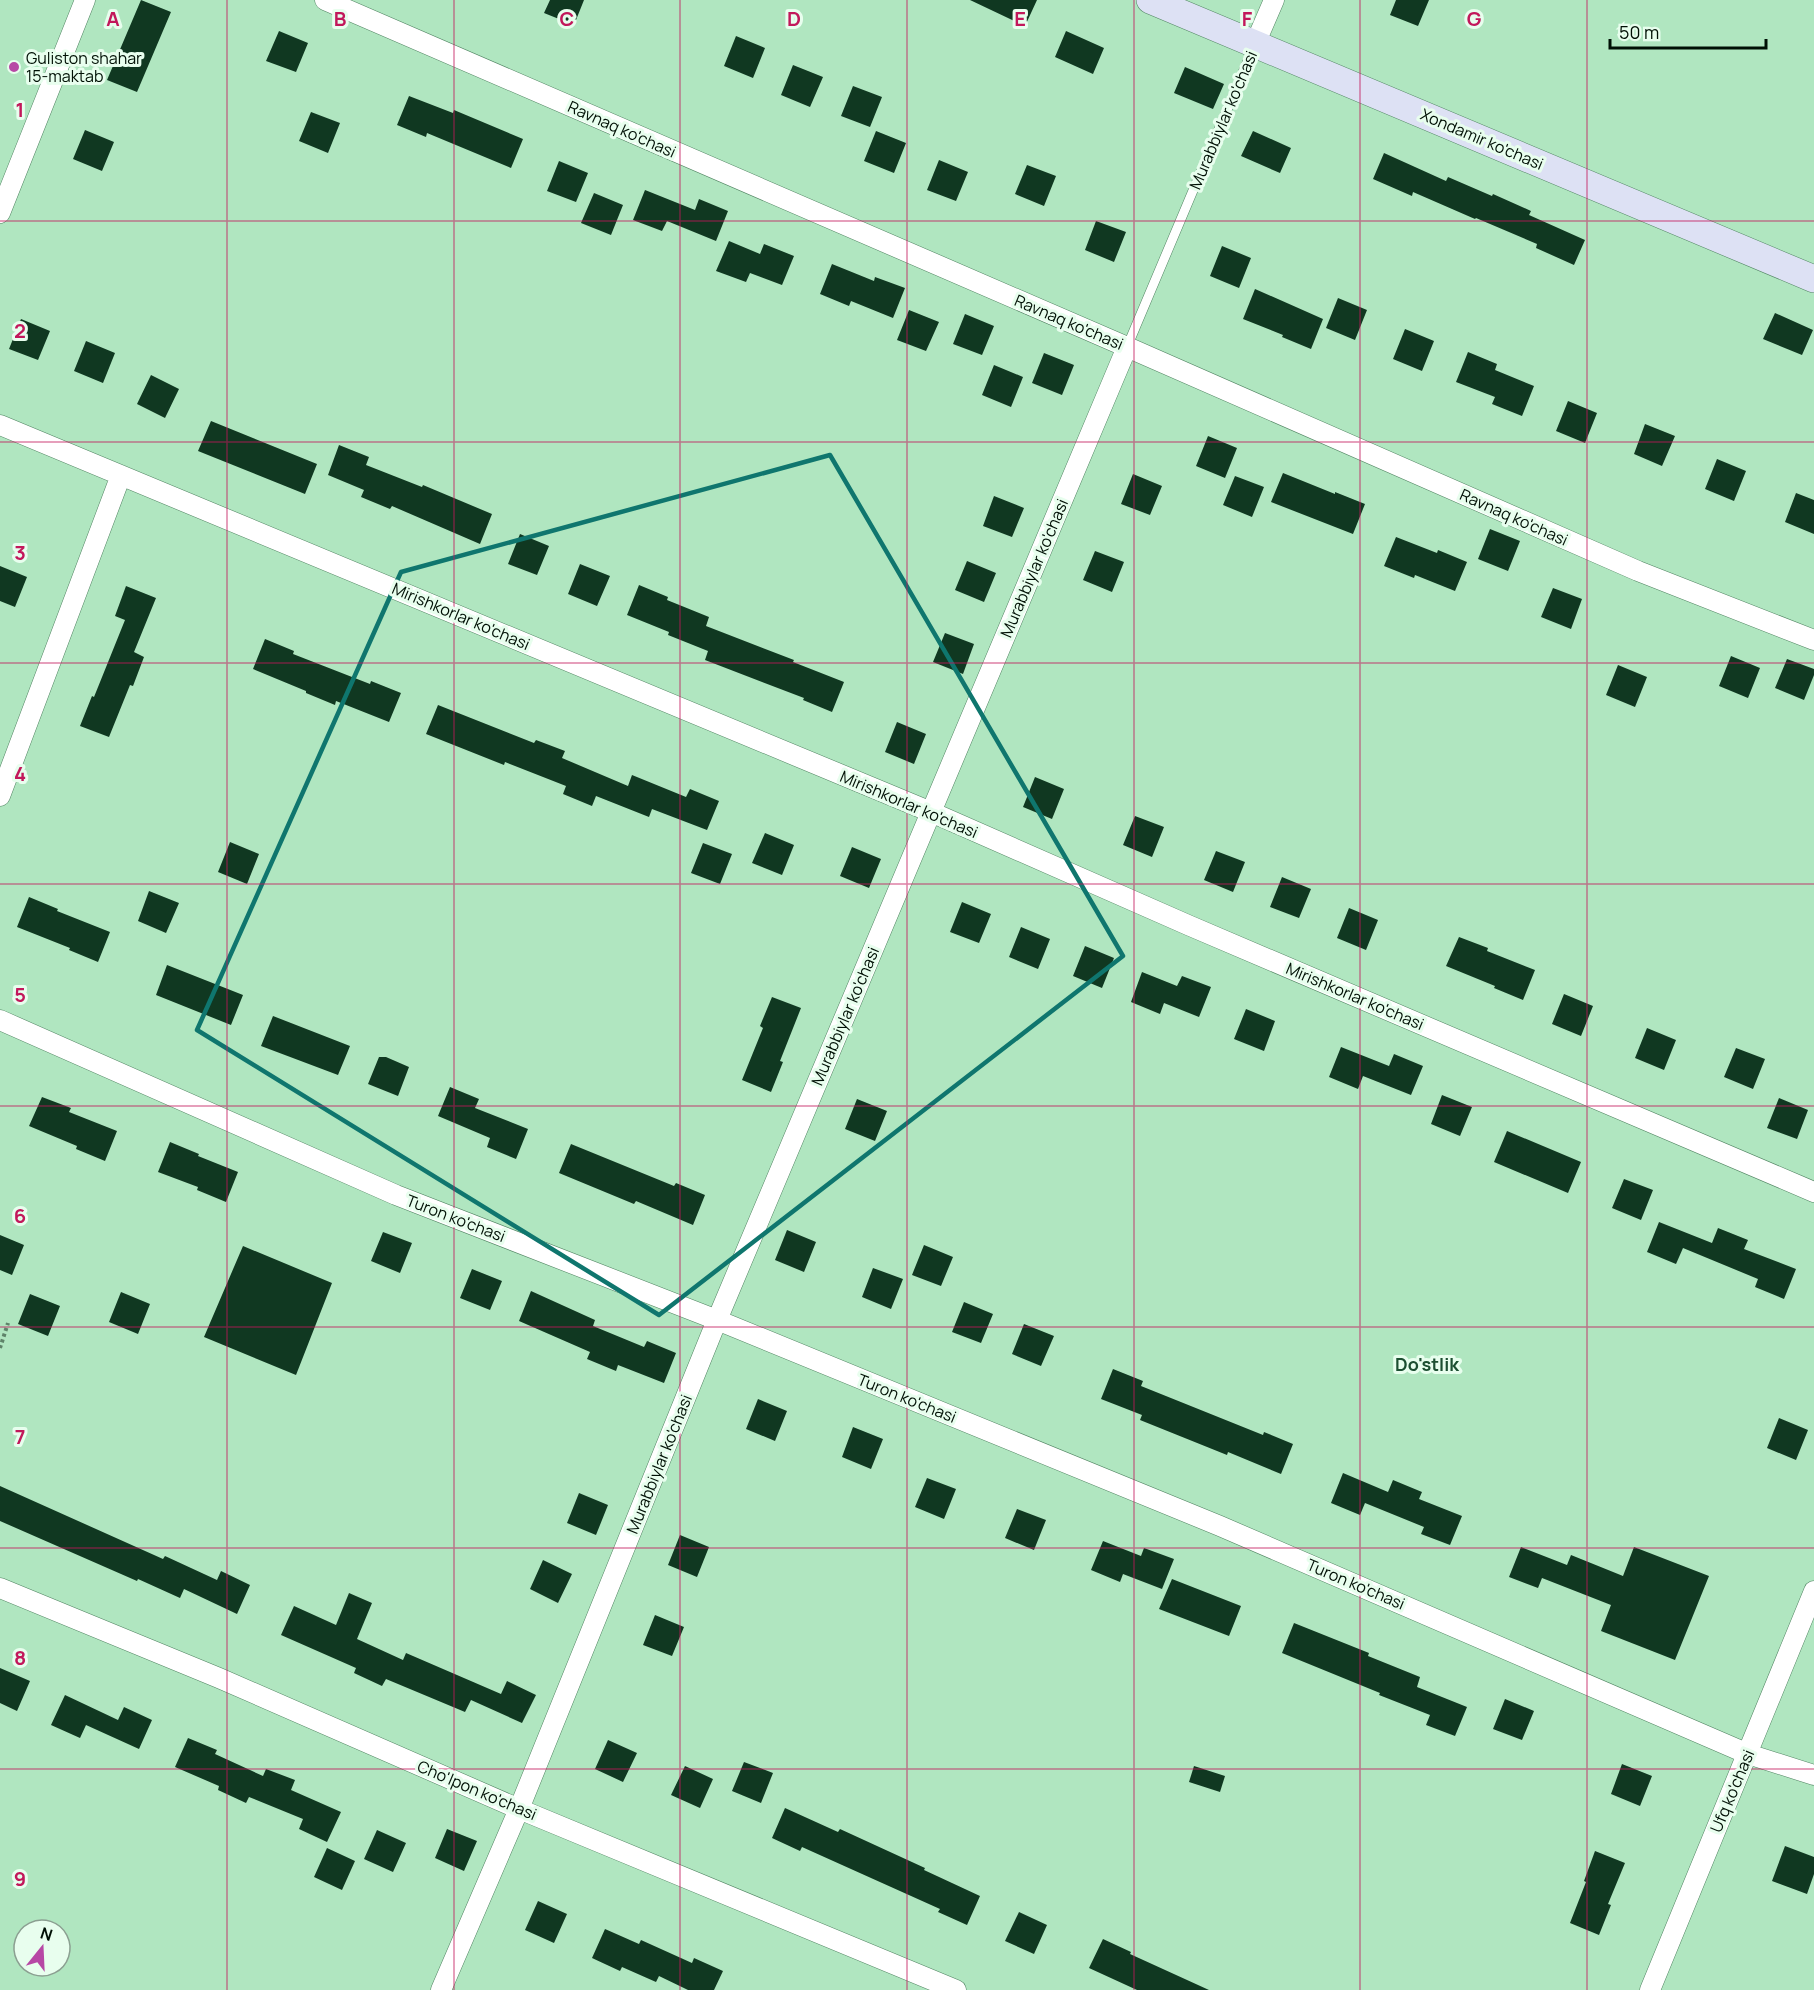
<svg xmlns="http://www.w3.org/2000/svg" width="1814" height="1990" font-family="Manrope,sans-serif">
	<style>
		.building { fill: #103821 }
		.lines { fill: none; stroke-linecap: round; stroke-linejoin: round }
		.service-casing { stroke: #518462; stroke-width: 10 }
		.minor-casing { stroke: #518462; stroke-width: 21 }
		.secondary-casing { stroke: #518462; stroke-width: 28 }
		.path { stroke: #5e8369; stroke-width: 4; stroke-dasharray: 3 3; stroke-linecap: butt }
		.service { stroke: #fff; stroke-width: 9 }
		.minor { stroke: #fff; stroke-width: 20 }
		.secondary { stroke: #dde1f4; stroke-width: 27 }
		.marked { fill: none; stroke: #0f766e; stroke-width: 4.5; stroke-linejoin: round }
		.grid { fill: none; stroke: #c2185b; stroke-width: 1.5; stroke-opacity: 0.55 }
		.poi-dot { fill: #b748a5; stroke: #e8feee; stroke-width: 2 }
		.labels { text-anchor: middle; stroke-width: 6; stroke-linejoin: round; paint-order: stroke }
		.poi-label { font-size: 16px; fill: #001005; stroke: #e8feee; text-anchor: start }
		.street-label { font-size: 16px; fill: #001005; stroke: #e8feee }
		.neighbourhood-label { font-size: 18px; font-weight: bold; fill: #1c4f31; stroke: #e8feee }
		.grid-label { font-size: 20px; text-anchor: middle; font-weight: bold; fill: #c2185b; stroke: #e8feee; stroke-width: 6; stroke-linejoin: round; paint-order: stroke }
	</style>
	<rect width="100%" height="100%" fill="#b0e6c0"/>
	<path class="building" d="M 141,0 L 171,12 L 137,92 L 107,80 Z
		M 550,0 L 584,0 L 574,25 L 544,13 Z
		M 970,0 L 1037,0 L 1025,26 Z
		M 1396,0 L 1429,0 L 1418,26 L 1390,15 Z
		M 279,31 L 308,43 L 296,72 L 266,61 Z
		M 1066,31 L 1104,48 L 1093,74 L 1055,57 Z
		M 736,36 L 765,48 L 753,78 L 724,66 Z
		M 793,65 L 823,77 L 810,107 L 781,95 Z
		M 1185,67 L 1224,84 L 1213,109 L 1174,93 Z
		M 853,86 L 882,97 L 870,127 L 841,116 Z
		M 409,96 L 453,113 L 454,110 L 523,139 L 511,168 L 427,133 L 426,137 L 397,125 Z
		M 311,112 L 340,123 L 328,153 L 299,141 Z
		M 85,130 L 114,142 L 102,171 L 73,159 Z
		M 876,131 L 906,143 L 894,173 L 864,161 Z
		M 1253,131 L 1291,148 L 1280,173 L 1241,156 Z
		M 1384,153 L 1446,181 L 1448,177 L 1492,196 L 1493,194 L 1531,211 L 1529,215 L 1585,240 L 1574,265 L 1536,248 L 1537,244 L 1476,218 L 1475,219 L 1413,192 L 1412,196 L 1373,179 Z
		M 939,160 L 968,172 L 956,201 L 927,190 Z
		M 559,161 L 588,173 L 576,202 L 547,191 Z
		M 1027,165 L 1056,176 L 1044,206 L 1015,194 Z
		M 645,190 L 695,210 L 699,199 L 728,211 L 716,241 L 667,221 L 662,231 L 633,220 Z
		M 594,193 L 623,205 L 611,235 L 581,223 Z
		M 1096,221 L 1126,232 L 1114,262 L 1085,250 Z
		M 729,241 L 760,254 L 764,244 L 794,256 L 782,285 L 750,273 L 746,282 L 716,271 Z
		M 1222,246 L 1251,258 L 1239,288 L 1210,276 Z
		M 832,264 L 874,281 L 875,277 L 905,288 L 893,318 L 851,301 L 849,306 L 820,294 Z
		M 1255,289 L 1323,319 L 1311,349 L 1282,337 L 1283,335 L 1243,319 Z
		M 1338,298 L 1367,310 L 1355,340 L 1326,328 Z
		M 909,310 L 939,322 L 926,351 L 897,340 Z
		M 1775,313 L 1813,330 L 1802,355 L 1763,339 Z
		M 965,314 L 994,326 L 982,355 L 953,344 Z
		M 21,319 L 50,331 L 38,360 L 9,349 Z
		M 1405,329 L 1434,341 L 1422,371 L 1393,359 Z
		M 86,341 L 115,353 L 103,383 L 74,371 Z
		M 1468,352 L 1497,364 L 1495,370 L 1534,386 L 1522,416 L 1492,404 L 1495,397 L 1456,382 Z
		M 1044,353 L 1074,365 L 1062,395 L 1032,383 Z
		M 994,365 L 1023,377 L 1011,407 L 982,395 Z
		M 151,375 L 179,389 L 165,418 L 137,404 Z
		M 1568,401 L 1597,413 L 1585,443 L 1556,431 Z
		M 211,421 L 317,464 L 305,494 L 198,451 Z
		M 1645,424 L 1675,436 L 1662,466 L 1634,454 Z
		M 1208,436 L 1237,448 L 1225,478 L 1196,466 Z
		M 339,445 L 369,457 L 366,465 L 422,487 L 423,485 L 492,514 L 480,544 L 392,506 L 390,509 L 361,497 L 364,490 L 328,475 Z
		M 1717,459 L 1746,471 L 1734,501 L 1705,489 Z
		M 1283,473 L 1335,494 L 1335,492 L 1365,504 L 1353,534 L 1271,502 Z
		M 1133,474 L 1162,486 L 1150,515 L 1121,504 Z
		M 1235,476 L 1264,487 L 1252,517 L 1223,505 Z
		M 1796,493 L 1814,500 L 1814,534 L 1785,522 Z
		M 994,496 L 1024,508 L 1012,537 L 983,526 Z
		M 1490,529 L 1520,541 L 1508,571 L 1478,559 Z
		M 520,534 L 549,546 L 537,575 L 508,564 Z
		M 1396,537 L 1437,553 L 1438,550 L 1467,562 L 1455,591 L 1415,575 L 1414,578 L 1384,566 Z
		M 1095,551 L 1124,562 L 1112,592 L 1083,580 Z
		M 967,561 L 996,573 L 984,602 L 955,590 Z
		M 580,564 L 610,576 L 597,606 L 568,594 Z
		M 0,566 L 27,577 L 15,607 L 0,601 Z
		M 639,585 L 668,597 L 667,600 L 709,617 L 706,626 L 794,660 L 793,662 L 844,682 L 832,712 L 803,700 L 804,698 L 705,660 L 708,651 L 668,635 L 669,632 L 627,615 Z
		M 126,586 L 156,598 L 134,652 L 144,657 L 133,686 L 130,685 L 109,737 L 80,726 L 92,696 L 94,697 L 125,620 L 115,616 Z
		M 1553,588 L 1582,599 L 1571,629 L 1541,617 Z
		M 945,633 L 974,644 L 963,674 L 933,662 Z
		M 265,639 L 294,651 L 293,654 L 370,684 L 371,681 L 401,693 L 389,722 L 336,701 L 335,705 L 306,693 L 306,691 L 253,669 Z
		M 1731,656 L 1760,668 L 1748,698 L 1719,686 Z
		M 1787,659 L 1814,669 L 1814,675 L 1804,700 L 1775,688 Z
		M 1618,665 L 1647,677 L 1635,707 L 1606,695 Z
		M 438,705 L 534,743 L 536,740 L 565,751 L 562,758 L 628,786 L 632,775 L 686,797 L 690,789 L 719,801 L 707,830 L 652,809 L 649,817 L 596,796 L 592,806 L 563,794 L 566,786 L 505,762 L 504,765 L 426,734 Z
		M 897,722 L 926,734 L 914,764 L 885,752 Z
		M 1035,777 L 1064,789 L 1052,819 L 1023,807 Z
		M 1135,816 L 1164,827 L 1152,857 L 1123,845 Z
		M 765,833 L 794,845 L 782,875 L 752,863 Z
		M 230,842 L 259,854 L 247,884 L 218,872 Z
		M 703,843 L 732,854 L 720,884 L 691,873 Z
		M 852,847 L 881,859 L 869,888 L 840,876 Z
		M 1216,851 L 1245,862 L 1233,892 L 1204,880 Z
		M 1282,877 L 1311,889 L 1299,918 L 1270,907 Z
		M 149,891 L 179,903 L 166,933 L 138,921 Z
		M 29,897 L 58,909 L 57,911 L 110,932 L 98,962 L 69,950 L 70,948 L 17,927 Z
		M 962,902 L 991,914 L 979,943 L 950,932 Z
		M 1349,908 L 1378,920 L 1366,950 L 1337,938 Z
		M 1021,927 L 1050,939 L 1038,969 L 1009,957 Z
		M 1459,937 L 1488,948 L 1487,951 L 1535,970 L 1523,1000 L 1494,988 L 1495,986 L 1446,966 Z
		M 1085,946 L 1114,958 L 1102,988 L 1073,976 Z
		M 167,965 L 243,995 L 231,1025 L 156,995 Z
		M 1142,972 L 1177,986 L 1182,976 L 1211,987 L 1199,1017 L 1164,1003 L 1160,1014 L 1131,1002 Z
		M 1564,994 L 1593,1006 L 1581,1036 L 1552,1024 Z
		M 772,997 L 801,1008 L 780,1061 L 783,1062 L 771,1092 L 742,1080 L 763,1028 L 760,1026 Z
		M 1246,1009 L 1275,1021 L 1264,1051 L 1234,1039 Z
		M 273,1016 L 350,1046 L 338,1075 L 261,1046 Z
		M 1647,1028 L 1676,1040 L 1664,1070 L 1635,1058 Z
		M 1341,1047 L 1389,1066 L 1394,1054 L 1423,1066 L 1411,1095 L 1363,1076 L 1358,1089 L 1329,1077 Z
		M 1736,1048 L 1765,1059 L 1753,1089 L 1724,1077 Z
		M 379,1057 L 386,1057 L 409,1067 L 398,1096 L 368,1084 Z
		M 450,1087 L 479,1099 L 475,1108 L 528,1129 L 516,1159 L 487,1147 L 490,1138 L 438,1116 Z
		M 1442,1095 L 1472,1107 L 1460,1136 L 1431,1124 Z
		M 42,1097 L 71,1108 L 69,1112 L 117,1131 L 105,1161 L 76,1149 L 77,1146 L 29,1126 Z
		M 1779,1098 L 1808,1110 L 1797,1139 L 1767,1128 Z
		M 857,1099 L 887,1111 L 875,1141 L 845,1129 Z
		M 1507,1131 L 1581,1162 L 1568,1193 L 1494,1162 Z
		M 170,1142 L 199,1154 L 198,1156 L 238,1172 L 226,1202 L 197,1190 L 198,1187 L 158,1172 Z
		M 571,1144 L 674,1186 L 676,1183 L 705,1195 L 693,1225 L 636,1201 L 634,1204 L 559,1173 Z
		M 1624,1179 L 1653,1190 L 1641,1220 L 1612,1208 Z
		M 1659,1222 L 1712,1243 L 1718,1228 L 1748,1240 L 1744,1249 L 1796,1269 L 1784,1299 L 1755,1287 L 1758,1279 L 1683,1248 L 1676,1264 L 1647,1252 Z
		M 787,1230 L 816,1242 L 804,1272 L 775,1260 Z
		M 383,1232 L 412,1243 L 400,1273 L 371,1261 Z
		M 0,1235 L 24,1245 L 12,1275 L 0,1270 Z
		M 924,1245 L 953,1257 L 941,1286 L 912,1275 Z
		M 243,1246 L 332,1283 L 296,1375 L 204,1337 Z
		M 873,1268 L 903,1279 L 891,1309 L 862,1297 Z
		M 472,1269 L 502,1281 L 490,1310 L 460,1298 Z
		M 531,1291 L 595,1320 L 593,1326 L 644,1347 L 647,1341 L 676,1353 L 664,1383 L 618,1365 L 616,1371 L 587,1359 L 590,1352 L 519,1321 Z
		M 121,1292 L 150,1304 L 138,1334 L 109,1322 Z
		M 30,1294 L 60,1306 L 48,1336 L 18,1324 Z
		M 964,1302 L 993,1314 L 981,1343 L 952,1332 Z
		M 1024,1324 L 1054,1336 L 1041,1366 L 1012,1354 Z
		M 1113,1369 L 1143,1381 L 1141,1386 L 1263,1435 L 1264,1432 L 1293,1444 L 1281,1474 L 1228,1452 L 1227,1455 L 1140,1420 L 1142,1415 L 1101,1399 Z
		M 758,1399 L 787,1411 L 775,1441 L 746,1429 Z
		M 1779,1418 L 1808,1430 L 1796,1460 L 1767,1448 Z
		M 853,1427 L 883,1439 L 871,1469 L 842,1457 Z
		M 1343,1473 L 1388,1492 L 1393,1480 L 1422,1492 L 1419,1499 L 1462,1516 L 1450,1545 L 1421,1534 L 1424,1527 L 1365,1503 L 1360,1515 L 1331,1503 Z
		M 927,1478 L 956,1489 L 944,1519 L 915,1507 Z
		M 0,1486 L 163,1559 L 165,1556 L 217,1580 L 221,1571 L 250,1585 L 237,1614 L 184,1589 L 180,1598 L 138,1579 L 137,1581 L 0,1521 Z
		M 579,1493 L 608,1505 L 596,1535 L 567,1523 Z
		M 1017,1509 L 1046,1520 L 1034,1550 L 1005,1538 Z
		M 680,1535 L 709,1547 L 697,1577 L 668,1565 Z
		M 1103,1541 L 1141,1556 L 1144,1548 L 1174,1559 L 1162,1589 L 1123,1574 L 1120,1582 L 1091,1570 Z
		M 1521,1547 L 1567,1565 L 1571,1555 L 1623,1576 L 1634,1547 L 1709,1576 L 1675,1660 L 1601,1631 L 1611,1605 L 1542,1578 L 1538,1588 L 1509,1577 Z
		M 543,1560 L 572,1574 L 558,1603 L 530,1589 Z
		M 1172,1579 L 1241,1606 L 1229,1636 L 1159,1609 Z
		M 349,1593 L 372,1603 L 357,1639 L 403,1660 L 406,1653 L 501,1694 L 507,1681 L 536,1695 L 522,1723 L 471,1700 L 465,1712 L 386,1679 L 382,1686 L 354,1673 L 356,1668 L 281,1635 L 294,1606 L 336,1625 Z
		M 655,1615 L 684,1627 L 672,1656 L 643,1645 Z
		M 1294,1623 L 1369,1653 L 1368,1656 L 1420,1677 L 1417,1687 L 1467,1707 L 1455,1736 L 1426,1725 L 1430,1715 L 1379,1695 L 1380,1693 L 1282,1653 Z
		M 0,1668 L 30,1681 L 17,1711 L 0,1703 Z
		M 65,1695 L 118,1720 L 124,1707 L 152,1720 L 139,1749 L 86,1725 L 80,1738 L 51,1725 Z
		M 1505,1699 L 1534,1711 L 1522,1740 L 1493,1729 Z
		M 188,1738 L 217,1750 L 215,1754 L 263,1776 L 266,1769 L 295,1780 L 291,1790 L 341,1812 L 327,1842 L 299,1829 L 303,1819 L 249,1797 L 246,1803 L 218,1790 L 219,1786 L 175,1767 Z
		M 608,1740 L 637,1753 L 623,1782 L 595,1769 Z
		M 744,1762 L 773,1773 L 761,1803 L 732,1791 Z
		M 1622,1764 L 1652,1776 L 1640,1806 L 1611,1794 Z
		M 685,1766 L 713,1779 L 700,1808 L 671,1795 Z
		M 1194,1766 L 1225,1776 L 1220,1792 L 1189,1782 Z
		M 785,1808 L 838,1832 L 840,1829 L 925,1868 L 924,1870 L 980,1896 L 967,1925 L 938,1912 L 940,1909 L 802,1847 L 800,1851 L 772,1838 Z
		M 447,1829 L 477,1841 L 464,1871 L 435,1858 Z
		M 377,1830 L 406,1843 L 393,1872 L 364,1859 Z
		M 1785,1846 L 1814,1857 L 1814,1874 L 1807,1894 L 1772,1881 Z
		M 327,1848 L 355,1861 L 342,1890 L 314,1877 Z
		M 1595,1851 L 1625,1863 L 1608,1904 L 1611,1905 L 1599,1935 L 1570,1923 L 1586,1882 L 1584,1881 Z
		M 538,1901 L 567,1914 L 554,1943 L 525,1930 Z
		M 1019,1912 L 1047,1925 L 1034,1954 L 1005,1941 Z
		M 605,1929 L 639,1944 L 641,1940 L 692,1963 L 694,1958 L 723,1971 L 714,1990 L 688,1990 L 659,1976 L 656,1982 L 622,1967 L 620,1971 L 592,1958 Z
		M 1103,1939 L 1131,1952 L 1130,1954 L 1209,1990 L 1137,1990 L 1089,1968 Z"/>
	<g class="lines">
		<g class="service-casing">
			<path id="service" d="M 1127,347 L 1254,46"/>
		</g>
		<g class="minor-casing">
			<path id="minor" d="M 325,0 L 1127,347 L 1638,571 L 1814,640
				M 1255,44 L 1274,0
				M 0,213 L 85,0
				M 0,425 L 931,812 L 1188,925 L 1814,1192
				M 0,796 L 121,475
				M 0,1020 L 396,1195 L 717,1320 L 1220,1526 L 1748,1754 L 1814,1775
				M 0,1588 L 219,1678 L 519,1809 L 956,1990
				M 441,1990 L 519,1809 L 717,1320 L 1127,347
				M 1650,1990 L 1814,1591"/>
		</g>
		<g class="secondary-casing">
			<path id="secondary" d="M 1150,0 L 1814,279"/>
		</g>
		<path class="path" d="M 0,1348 L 8,1323"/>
		<use href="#service" class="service"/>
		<use href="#minor" class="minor"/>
		<use href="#secondary" class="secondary"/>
	</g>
	<path class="marked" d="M 830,455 L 1123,956 L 659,1315 L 197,1030 L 401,572 Z"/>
	<path class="grid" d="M 227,0 L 227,1990M 454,0 L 454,1990M 680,0 L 680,1990M 907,0 L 907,1990M 1134,0 L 1134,1990M 1360,0 L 1360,1990M 1587,0 L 1587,1990M 0,221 L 1814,221M 0,442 L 1814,442M 0,663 L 1814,663M 0,884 L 1814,884M 0,1106 L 1814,1106M 0,1327 L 1814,1327M 0,1548 L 1814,1548M 0,1769 L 1814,1769"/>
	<circle class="poi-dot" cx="14" cy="67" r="6"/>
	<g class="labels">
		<g class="poi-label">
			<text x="26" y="64">Guliston shahar<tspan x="26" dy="18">15-maktab</tspan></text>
		</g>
		<g class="street-label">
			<text transform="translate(1223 120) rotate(-67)" y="6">Murabbiylar ko'chasi</text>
			<text transform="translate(622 129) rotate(24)" y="6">Ravnaq ko'chasi</text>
			<text transform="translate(1482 139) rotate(23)" y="6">Xondamir ko'chasi</text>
			<text transform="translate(1069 322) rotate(23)" y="6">Ravnaq ko'chasi</text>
			<text transform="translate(1514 517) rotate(24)" y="6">Ravnaq ko'chasi</text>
			<text transform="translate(1034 568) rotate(-67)" y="6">Murabbiylar ko'chasi</text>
			<text transform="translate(461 616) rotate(23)" y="6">Mirishkorlar ko'chasi</text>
			<text transform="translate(909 804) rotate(23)" y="6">Mirishkorlar ko'chasi</text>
			<text transform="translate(1355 996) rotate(23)" y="6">Mirishkorlar ko'chasi</text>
			<text transform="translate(845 1016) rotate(-67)" y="6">Murabbiylar ko'chasi</text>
			<text transform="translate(456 1218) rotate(21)" y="6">Turon ko'chasi</text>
			<text transform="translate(907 1398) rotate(22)" y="6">Turon ko'chasi</text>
			<text transform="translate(659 1464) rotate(-68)" y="6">Murabbiylar ko'chasi</text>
			<text transform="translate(1356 1584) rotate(23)" y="6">Turon ko'chasi</text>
			<text transform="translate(477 1790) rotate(23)" y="6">Cho'lpon ko'chasi</text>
			<text transform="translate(1732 1791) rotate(-67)" y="6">Ufq ko'chasi</text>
		</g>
		<g class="neighbourhood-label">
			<text x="1427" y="1371">Do'stlik</text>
		</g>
	</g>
	<g class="grid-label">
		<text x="113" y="26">A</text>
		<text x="340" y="26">B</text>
		<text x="567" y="26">C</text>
		<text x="794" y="26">D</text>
		<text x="1020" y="26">E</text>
		<text x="1247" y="26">F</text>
		<text x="1474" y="26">G</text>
		<text x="20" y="117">1</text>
		<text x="20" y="338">2</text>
		<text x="20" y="560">3</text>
		<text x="20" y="781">4</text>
		<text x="20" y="1002">5</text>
		<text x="20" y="1223">6</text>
		<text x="20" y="1444">7</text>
		<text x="20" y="1665">8</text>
		<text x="20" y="1886">9</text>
	</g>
	<g transform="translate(42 1948) rotate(18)"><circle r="28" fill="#e8feee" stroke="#8b9f91" stroke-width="1.5"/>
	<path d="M0-4.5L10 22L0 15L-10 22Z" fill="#b748a5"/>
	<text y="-9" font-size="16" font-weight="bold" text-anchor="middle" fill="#001005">N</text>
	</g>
	<path d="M1610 39v9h156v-9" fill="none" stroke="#001005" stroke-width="3"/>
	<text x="1619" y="39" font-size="18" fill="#001005" stroke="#e8feee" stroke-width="4.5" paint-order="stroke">50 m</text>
</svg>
